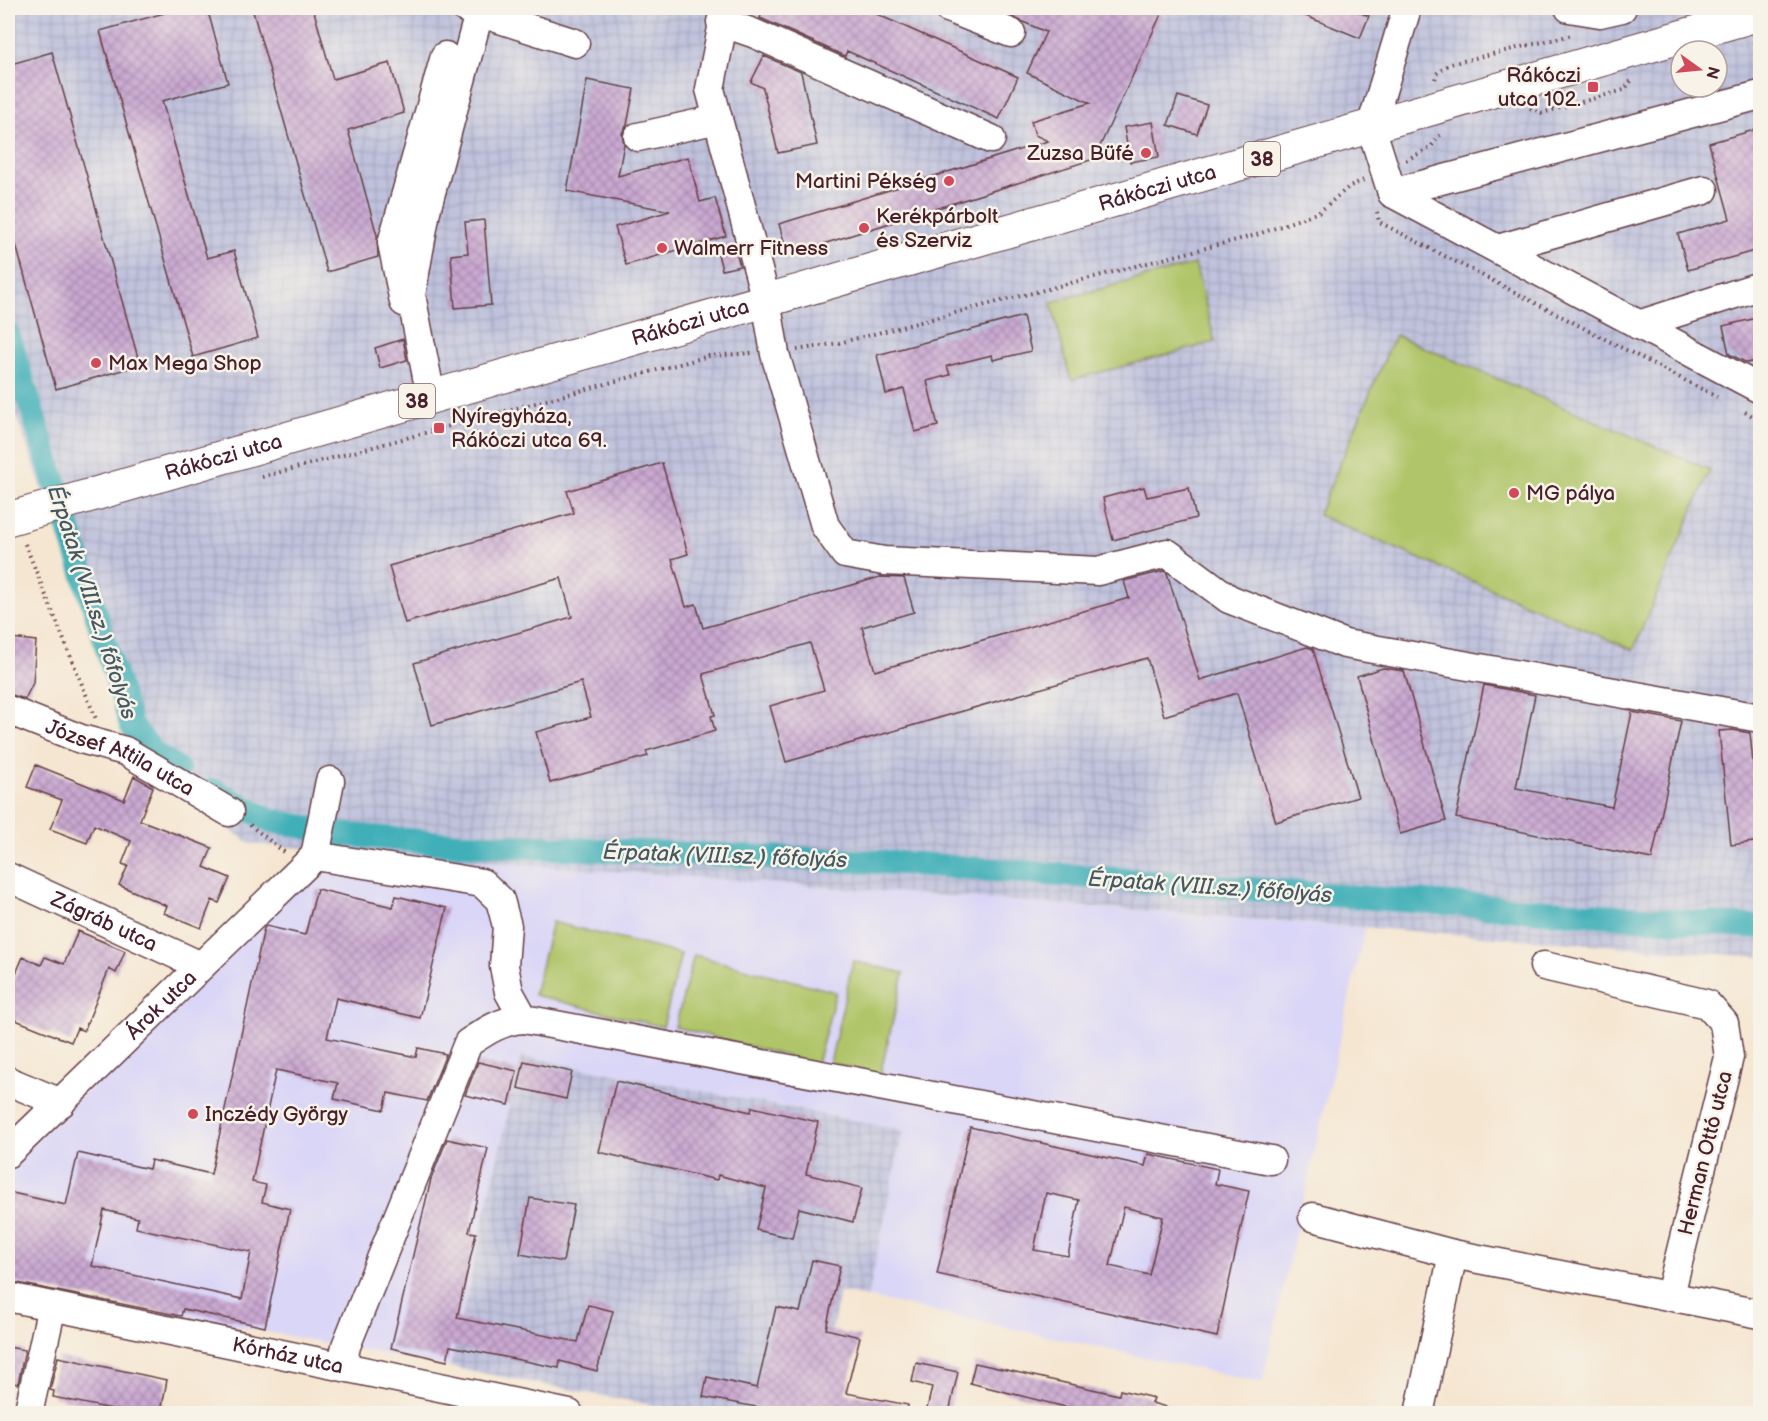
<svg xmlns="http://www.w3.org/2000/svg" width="1768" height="1421" font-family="'Balsamiq Sans',sans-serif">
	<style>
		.built { fill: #dad6f7 }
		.industrial { fill: url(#industrial-grid); fill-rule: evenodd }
		.park { fill: #b0c569; stroke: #7d724a; stroke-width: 1.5 }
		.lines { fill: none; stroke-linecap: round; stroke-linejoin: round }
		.canal { stroke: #3fafb8; stroke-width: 24 }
		.building { fill: url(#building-cross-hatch); fill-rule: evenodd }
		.minor-casing { stroke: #643d44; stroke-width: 31 }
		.major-casing { stroke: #643d44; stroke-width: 35 }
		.path { stroke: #643d44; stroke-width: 4; stroke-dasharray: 1.5 4.5; stroke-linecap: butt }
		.minor { stroke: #fff; stroke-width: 28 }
		.major { stroke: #fff; stroke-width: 33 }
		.poi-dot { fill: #d1495b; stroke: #f7f3e8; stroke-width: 2 }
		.labels { text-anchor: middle; stroke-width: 5; stroke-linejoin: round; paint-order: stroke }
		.shield { fill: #f7f3e8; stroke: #7e5f64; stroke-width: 1.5 }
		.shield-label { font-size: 20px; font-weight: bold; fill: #4a1f2b }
		.poi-label { font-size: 21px; fill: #4a1f2b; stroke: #f7f3e8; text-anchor: start }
		.street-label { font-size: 21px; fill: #4a1f2b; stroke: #f7f3e8 }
		.water-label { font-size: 22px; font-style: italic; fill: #465963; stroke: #f7f3e8 }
	</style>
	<defs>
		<pattern id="industrial-grid" width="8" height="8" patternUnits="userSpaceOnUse" patternTransform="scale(1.5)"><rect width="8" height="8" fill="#c0c2dd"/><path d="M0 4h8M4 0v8" fill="none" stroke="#a6a6be"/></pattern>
		<pattern id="building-cross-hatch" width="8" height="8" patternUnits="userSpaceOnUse" patternTransform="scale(1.5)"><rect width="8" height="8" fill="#caa9d2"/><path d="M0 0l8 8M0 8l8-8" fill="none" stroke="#a689ab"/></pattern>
	</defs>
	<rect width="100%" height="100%" fill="#f7f3e8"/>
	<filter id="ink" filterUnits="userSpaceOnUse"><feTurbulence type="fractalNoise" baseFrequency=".0167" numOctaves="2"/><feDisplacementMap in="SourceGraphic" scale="12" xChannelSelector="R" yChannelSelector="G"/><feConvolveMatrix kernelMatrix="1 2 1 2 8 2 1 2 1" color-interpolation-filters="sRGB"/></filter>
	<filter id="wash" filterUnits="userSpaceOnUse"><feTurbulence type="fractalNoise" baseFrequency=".008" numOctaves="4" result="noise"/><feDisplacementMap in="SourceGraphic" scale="24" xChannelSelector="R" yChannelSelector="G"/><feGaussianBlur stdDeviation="1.35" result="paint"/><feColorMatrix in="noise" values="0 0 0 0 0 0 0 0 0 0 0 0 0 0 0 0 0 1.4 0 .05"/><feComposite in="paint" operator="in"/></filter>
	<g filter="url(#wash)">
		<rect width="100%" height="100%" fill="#f5e6d1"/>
		<path class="built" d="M 332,850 L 1365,928 L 1262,1383 L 868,1297 L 903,1130 L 521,1056 L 450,1367 L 8,1282 L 8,1168 Z"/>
		<path class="industrial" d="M 8,8 L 1760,8 L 1760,957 L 251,844 L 140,768 L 8,392 ZM 1681,51 L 1717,51 L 1717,87 L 1681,87 Z
			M 521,1056 L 903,1130 L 868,1297 L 840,1292 L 814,1413 L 694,1413 L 450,1367 Z"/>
		<path class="park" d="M 1195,264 L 1215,342 L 1071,380 L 1051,302 Z
			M 1395,335 L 1710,470 L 1633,650 L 1318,515 Z
			M 552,922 L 681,954 L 663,1027 L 534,995 Z
			M 694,955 L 836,992 L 817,1064 L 675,1027 Z
			M 853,961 L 904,973 L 880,1075 L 830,1063 Z"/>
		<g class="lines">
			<path class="canal" d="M 8,334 L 131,725 L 154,753 L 178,769
				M 213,790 L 269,820 L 339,834 L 440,843 L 902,863 L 1760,927"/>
		</g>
		<g id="blocks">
			<path class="building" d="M 182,8 L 207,8 L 228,83 L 162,101 L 207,258 L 234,251 L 258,338 L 193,357 L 100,31 Z
				M 252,8 L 313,8 L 333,79 L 390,63 L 404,113 L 348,130 L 377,235 L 378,257 L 327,272 Z
				M 764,8 L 863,8 L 1018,77 L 999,119 L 847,51 L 845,56 L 760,18 Z
				M 991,8 L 1164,8 L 1094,159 L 788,255 L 779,224 L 1048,141 L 1035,135 L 1031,121 L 1090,103 L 1027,73 L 1046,32 Z
				M 1286,8 L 1348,8 L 1369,16 L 1360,38 Z
				M 52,52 L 140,365 L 56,389 L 8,216 L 8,65 Z
				M 764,56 L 801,72 L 817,145 L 778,153 L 763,88 L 751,82 Z
				M 587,80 L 634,89 L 627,125 L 622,133 L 624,144 L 618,176 L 688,157 L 700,202 L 715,198 L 726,236 L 626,265 L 615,227 L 670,211 L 567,191 Z
				M 1178,96 L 1207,105 L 1197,134 L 1168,125 Z
				M 1153,122 L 1159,157 L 1130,162 L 1124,127 Z
				M 1761,128 L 1761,249 L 1688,270 L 1678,234 L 1730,219 L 1709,143 Z
				M 484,220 L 491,305 L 455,308 L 451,255 L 468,253 L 465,222 Z
				M 733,242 L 740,266 L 722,270 L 716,246 Z
				M 1023,316 L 1031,351 L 993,360 L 992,355 L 947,366 L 950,375 L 927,381 L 938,426 L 915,432 L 904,389 L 886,394 L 877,355 Z
				M 1761,317 L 1761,360 L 1747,363 L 1729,354 L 1723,326 Z
				M 403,339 L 407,360 L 380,368 L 375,348 Z
				M 662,463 L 688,554 L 672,559 L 686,607 L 696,604 L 703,628 L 880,577 L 904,578 L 914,612 L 862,627 L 875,671 L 1129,598 L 1124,581 L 1164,571 L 1167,573 L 1200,680 L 1307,647 L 1313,649 L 1358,797 L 1276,822 L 1237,693 L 1164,716 L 1147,658 L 786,762 L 770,706 L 824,690 L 810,643 L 703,674 L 715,715 L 711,716 L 715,731 L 646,751 L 648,756 L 550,783 L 536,732 L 591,717 L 581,682 L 432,725 L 414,663 L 572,617 L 561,578 L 405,623 L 389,566 L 574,513 L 567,491 Z
				M 1144,487 L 1147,497 L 1189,488 L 1196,518 L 1113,540 L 1103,498 Z
				M 11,638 L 36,641 L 33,683 L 25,699 L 8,694 Z
				M 1383,668 L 1404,671 L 1446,821 L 1400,834 L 1357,676 Z
				M 1484,685 L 1535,695 L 1516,788 L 1612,807 L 1632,712 L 1681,721 L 1652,859 L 1456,818 Z
				M 1733,730 L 1750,733 L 1761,841 L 1731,845 L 1719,731 Z
				M 36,765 L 124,800 L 134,776 L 153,787 L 140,820 L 212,848 L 204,867 L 230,878 L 219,903 L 212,900 L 201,928 L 164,913 L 167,906 L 119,885 L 128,866 L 122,864 L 131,841 L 94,825 L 87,843 L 50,829 L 62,800 L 27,787 Z
				M 317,889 L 393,907 L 396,896 L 447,908 L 420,1018 L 336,998 L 327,1038 L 416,1057 L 418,1048 L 446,1054 L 427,1101 L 388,1093 L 384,1110 L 334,1099 L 338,1083 L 276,1070 L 252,1182 L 266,1185 L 262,1202 L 290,1209 L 265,1327 L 183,1309 L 181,1316 L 8,1281 L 8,1192 L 66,1205 L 78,1153 L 149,1169 L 151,1160 L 211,1174 L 264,928 L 266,926 L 305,935 ZM 104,1210 L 138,1218 L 136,1228 L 251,1252 L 242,1299 L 92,1266 Z
				M 78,931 L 125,951 L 116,973 L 109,969 L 84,1031 L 77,1028 L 71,1042 L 8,1017 L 8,992 L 23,957 L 41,965 L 45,957 L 64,964 Z
				M 524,1061 L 572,1072 L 566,1099 L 518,1088 Z
				M 478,1062 L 517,1071 L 509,1105 L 465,1095 Z
				M 616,1081 L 751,1112 L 752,1107 L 818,1122 L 806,1174 L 862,1188 L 853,1222 L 799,1208 L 792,1238 L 756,1230 L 766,1188 L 718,1175 L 717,1180 L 599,1152 Z
				M 970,1127 L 1145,1166 L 1148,1154 L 1218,1169 L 1215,1184 L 1249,1191 L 1217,1337 L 937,1274 ZM 1046,1193 L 1079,1200 L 1068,1256 L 1034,1250 ZM 1124,1207 L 1163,1217 L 1149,1275 L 1110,1266 Z
				M 447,1139 L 488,1148 L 469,1232 L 476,1233 L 457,1318 L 578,1342 L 588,1305 L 613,1311 L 597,1371 L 560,1361 L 559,1368 L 450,1346 L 447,1361 L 391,1348 L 431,1179 Z
				M 530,1198 L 574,1205 L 563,1262 L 520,1254 Z
				M 812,1260 L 840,1266 L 826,1329 L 860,1337 L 846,1393 L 908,1405 L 907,1413 L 789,1413 L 703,1397 L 707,1377 L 757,1388 L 776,1307 L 800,1312 Z
				M 8,1347 L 25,1350 L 18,1384 L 8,1382 Z
				M 58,1357 L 167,1380 L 161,1412 L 150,1410 L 149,1413 L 131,1413 L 53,1397 L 54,1391 L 50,1390 Z
				M 916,1363 L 958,1372 L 949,1413 L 926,1413 L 932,1387 L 912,1382 Z
				M 975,1363 L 1119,1395 L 1120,1390 L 1154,1398 L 1152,1403 L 1166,1407 L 1165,1413 L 1089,1413 L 970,1383 Z"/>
		</g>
	</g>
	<g filter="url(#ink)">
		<use href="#blocks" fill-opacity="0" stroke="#643d44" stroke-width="1.5"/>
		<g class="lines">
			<g class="minor-casing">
				<g id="minor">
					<path d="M 465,8 L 575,43"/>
					<path d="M 726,8 L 710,89 L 766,300 L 775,354 L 825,526 L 845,554 L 884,561 L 1098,571 L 1167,553 L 1229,599 L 1345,644 L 1760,718"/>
					<path d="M 948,8 L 1011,33"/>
					<path d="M 1407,8 L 1371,127 L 1392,193 L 1760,389"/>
					<path d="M 1569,8 L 1600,13 L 1622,8"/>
					<path d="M 721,22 L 753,33 L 991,139"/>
					<path d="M 638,137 L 718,119"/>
					<path d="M 1392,193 L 1760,95"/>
					<path d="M 1498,249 L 1704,190"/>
					<path d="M 404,302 L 392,243 L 445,56"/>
					<path d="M 1638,325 L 1760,286"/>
					<path d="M 431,397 L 411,295 L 426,211 L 479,13"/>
					<path id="s1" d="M 8,710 L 81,739 L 125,751 L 229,812"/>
					<path d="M 315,856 L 482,883 L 500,900 L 507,926 L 504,966 L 509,992 L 524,1019 L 1271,1160"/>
					<path d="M 315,856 L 330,781"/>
					<path id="s2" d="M 8,877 L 201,966"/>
					<path d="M 1544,966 L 1707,1004 L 1724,1023 L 1729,1057 L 1670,1295"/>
					<path d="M 8,1081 L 61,1103"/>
					<path id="s3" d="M 8,1153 L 315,856"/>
					<path d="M 1313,1217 L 1453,1254"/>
					<path id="s4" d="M 8,1297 L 569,1414"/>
					<path d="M 342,1365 L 346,1346 L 468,1043 C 486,1031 502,1020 524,1019"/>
					<path d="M 28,1414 L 52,1306"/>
					<path d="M 1419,1414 L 1453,1254 L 1760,1314"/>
				</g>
			</g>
			<g class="major-casing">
				<g id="major">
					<path id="s5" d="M 8,519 L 1760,14"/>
				</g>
			</g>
			<path class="path" d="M 1435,79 L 1436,74 L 1450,64 L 1572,35
				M 1530,108 L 1542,113 L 1624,90 L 1631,81
				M 1406,160 L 1430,148 L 1440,135
				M 1377,212 L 1379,222 L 1717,397
				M 797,350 L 839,343 L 1256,235 L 1319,212 L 1350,186 L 1364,180
				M 1745,412 L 1760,420
				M 262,477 L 709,356 L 752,353
				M 25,544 L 96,719
				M 250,825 L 284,852"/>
			<use href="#minor" class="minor"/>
			<use href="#major" class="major"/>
		</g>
	</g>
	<g class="poi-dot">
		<rect x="1587" y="81" width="12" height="12" rx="3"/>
		<circle cx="1146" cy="153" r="6"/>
		<circle cx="949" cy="181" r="6"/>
		<circle cx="864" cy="228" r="6"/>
		<circle cx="662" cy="248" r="6"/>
		<circle cx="96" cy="363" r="6"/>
		<rect x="433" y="422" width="12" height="12" rx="3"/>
		<circle cx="1514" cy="493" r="6"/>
		<circle cx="193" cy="1114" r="6"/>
	</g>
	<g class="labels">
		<g class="shield">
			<rect x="1244" y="142" width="36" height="34" rx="4.5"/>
			<rect x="399" y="384" width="36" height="34" rx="4.5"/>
		</g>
		<g class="shield-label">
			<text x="1262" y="166">38</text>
			<text x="417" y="408">38</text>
		</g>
		<g class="poi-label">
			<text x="1581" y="82" text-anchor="end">Rákóczi<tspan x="1581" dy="24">utca 102.</tspan></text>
			<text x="1134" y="160" text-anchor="end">Zuzsa Büfé</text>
			<text x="937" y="188" text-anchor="end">Martini Pékség</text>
			<text x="876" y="223">Kerékpárbolt<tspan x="876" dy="24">és Szerviz</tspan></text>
			<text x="674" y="255">Walmerr Fitness</text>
			<text x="108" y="370">Max Mega Shop</text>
			<text x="451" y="423">Nyíregyháza,<tspan x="451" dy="24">Rákóczi utca 69.</tspan></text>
			<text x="1526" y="500">MG pálya</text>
			<text x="205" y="1121">Inczédy György</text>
		</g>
		<g class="street-label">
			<text dy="7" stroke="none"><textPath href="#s5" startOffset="1196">Rákóczi utca</textPath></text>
			<text dy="7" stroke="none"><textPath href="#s5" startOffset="710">Rákóczi utca</textPath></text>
			<text dy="7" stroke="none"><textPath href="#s5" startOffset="224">Rákóczi utca</textPath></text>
			<text dy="7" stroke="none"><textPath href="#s1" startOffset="122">József Attila utca</textPath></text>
			<text dy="7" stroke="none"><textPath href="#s2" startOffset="106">Zágráb utca</textPath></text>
			<text dy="7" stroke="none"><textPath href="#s3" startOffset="213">Árok utca</textPath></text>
			<text transform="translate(1705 1153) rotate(-76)" y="7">Herman Ottó utca</text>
			<text dy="7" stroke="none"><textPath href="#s4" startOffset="286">Kórház utca</textPath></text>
		</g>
		<g class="water-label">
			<text transform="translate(93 602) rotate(72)" y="8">Érpatak (VIII.sz.) főfolyás</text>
			<text transform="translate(725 855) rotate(2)" y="8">Érpatak (VIII.sz.) főfolyás</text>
			<text transform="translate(1210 886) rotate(4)" y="8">Érpatak (VIII.sz.) főfolyás</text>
		</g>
	</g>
	<rect width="1768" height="1421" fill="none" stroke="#f7f3e8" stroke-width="30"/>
	<g transform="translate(1699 69) rotate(105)"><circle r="28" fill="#f7f3e8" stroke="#b29e9c" stroke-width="1.5"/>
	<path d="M0-4.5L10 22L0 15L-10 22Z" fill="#d1495b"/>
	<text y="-9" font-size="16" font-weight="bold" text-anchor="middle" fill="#4a1f2b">N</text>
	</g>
</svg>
